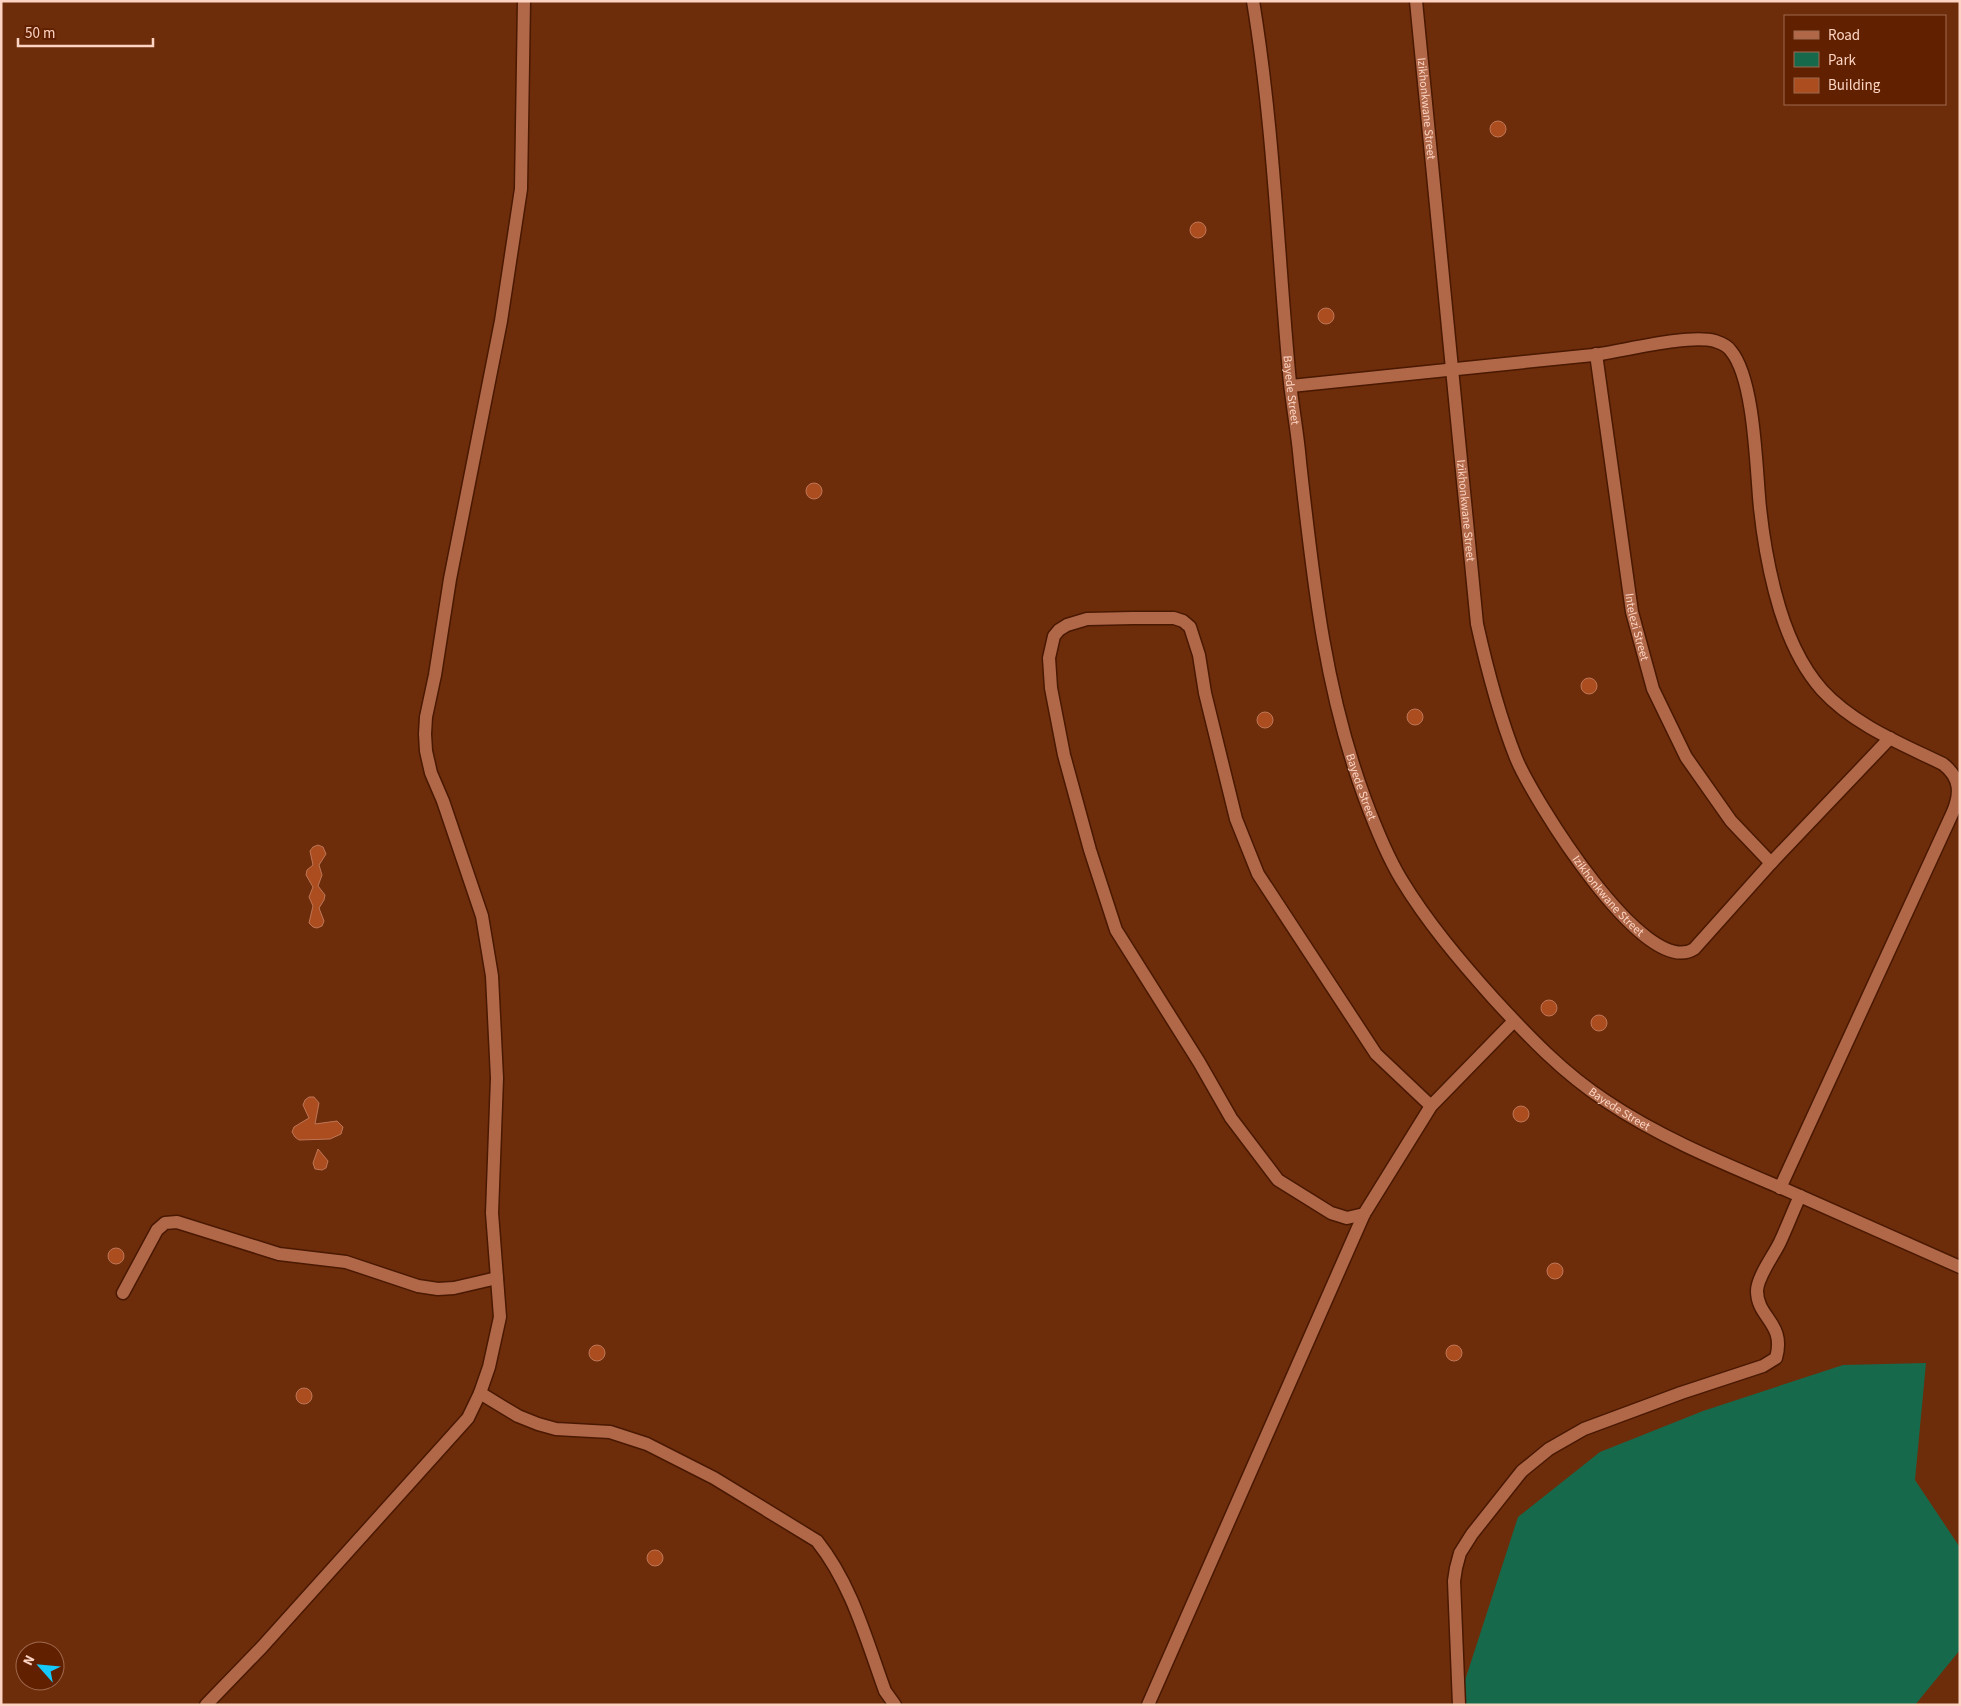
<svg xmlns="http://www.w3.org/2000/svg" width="1961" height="1706" font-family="'Source Sans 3',sans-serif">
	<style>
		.green { fill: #17694c }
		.building { fill: #ab4d1e; stroke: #bf7657 }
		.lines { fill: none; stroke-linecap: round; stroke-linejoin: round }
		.minor-casing { stroke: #491800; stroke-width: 15 }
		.minor { stroke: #b06849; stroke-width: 12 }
		.labels { text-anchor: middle; stroke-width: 4.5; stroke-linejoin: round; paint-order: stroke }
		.street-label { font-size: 12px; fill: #fdd4c3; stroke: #612100 }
	</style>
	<rect width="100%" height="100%" fill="#6e2d0a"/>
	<path class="green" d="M 1926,1363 L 1915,1480 L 1959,1546 L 1960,1650 L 1915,1705 L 1457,1705 L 1518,1517 L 1600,1452 L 1703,1411 L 1843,1365 Z"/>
	<path class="building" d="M1490 129a8 8 0 1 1 16 0a8 8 0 1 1-16 0Z
		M1190 230a8 8 0 1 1 16 0a8 8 0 1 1-16 0Z
		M1318 316a8 8 0 1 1 16 0a8 8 0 1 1-16 0Z
		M806 491a8 8 0 1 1 16 0a8 8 0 1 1-16 0Z
		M1581 686a8 8 0 1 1 16 0a8 8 0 1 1-16 0Z
		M1407 717a8 8 0 1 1 16 0a8 8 0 1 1-16 0Z
		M1257 720a8 8 0 1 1 16 0a8 8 0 1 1-16 0Z
		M 318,845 L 323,847 L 326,854 L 319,865 L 322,875 L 318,886 L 325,895 L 324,900 L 319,908 L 324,921 L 322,926 L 317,928 L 313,927 L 309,923 L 313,906 L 309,897 L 313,887 L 306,875 L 307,870 L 313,865 L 310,851 L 313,847 Z
		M1541 1008a8 8 0 1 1 16 0a8 8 0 1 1-16 0Z
		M1591 1023a8 8 0 1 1 16 0a8 8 0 1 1-16 0Z
		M 309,1097 L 314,1097 L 319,1103 L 315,1124 L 337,1121 L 343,1127 L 341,1134 L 330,1139 L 299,1140 L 295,1137 L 292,1132 L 294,1127 L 309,1118 L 303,1105 L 305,1100 Z
		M1513 1114a8 8 0 1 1 16 0a8 8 0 1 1-16 0Z
		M 318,1149 L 328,1161 L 326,1168 L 322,1170 L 315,1169 L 313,1163 Z
		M108 1256a8 8 0 1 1 16 0a8 8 0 1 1-16 0Z
		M1547 1271a8 8 0 1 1 16 0a8 8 0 1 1-16 0Z
		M589 1353a8 8 0 1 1 16 0a8 8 0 1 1-16 0Z
		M1446 1353a8 8 0 1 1 16 0a8 8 0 1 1-16 0Z
		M296 1396a8 8 0 1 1 16 0a8 8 0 1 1-16 0Z
		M647 1558a8 8 0 1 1 16 0a8 8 0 1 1-16 0Z"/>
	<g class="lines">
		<g class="minor-casing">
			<g id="minor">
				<path id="s1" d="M 1253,1 C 1274,128 1278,256 1290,383 C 1293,410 1298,436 1300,462 C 1313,578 1324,688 1365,799 C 1375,826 1386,854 1401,879 C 1427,922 1460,961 1494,999 C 1528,1036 1563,1073 1606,1101 C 1661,1138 1723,1163 1784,1189 C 1843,1215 1901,1241 1960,1267"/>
				<path id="s2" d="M 1416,1 L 1477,624 C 1487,669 1499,715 1516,758 C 1532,797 1644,980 1694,949 L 1771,863 L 1890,738"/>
				<path id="s3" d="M 1596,354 L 1632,612 L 1653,689 L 1686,757 L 1731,821 L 1771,863"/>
				<path d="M 1291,386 C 1391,376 1492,366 1593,355 C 1624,351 1687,334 1715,341 C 1721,343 1728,346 1731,351 C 1755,380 1756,470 1760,508 C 1763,536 1768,565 1775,592 C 1784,627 1798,663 1822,690 C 1854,725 1902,744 1943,764 C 1961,778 1961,794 1952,814 L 1780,1188"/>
				<path d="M 1431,1106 L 1376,1054 L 1258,874 L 1236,819 L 1205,693 L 1199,655 L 1190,627 L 1183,621 L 1174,618 L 1133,618 L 1087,619 L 1067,625 L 1059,630 L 1054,636 L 1049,658 L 1051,688 L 1064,755 L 1090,850 L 1116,930 L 1199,1062 L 1231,1118 L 1278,1180 L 1331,1213 L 1347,1218 L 1364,1214 L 1431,1106 L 1514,1021"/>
				<path d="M 123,1293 L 157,1230 L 165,1223 L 177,1222 L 279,1254 L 346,1262 L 418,1286 L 438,1289 L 454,1288 L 497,1278"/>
				<path d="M 480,1393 L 518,1416 L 538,1424 L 556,1429 L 610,1432 L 647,1444 L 714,1478 L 817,1541 C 852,1585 866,1639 885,1691 L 895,1705"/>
				<path d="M 206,1705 L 262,1647 L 468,1418 L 480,1393 L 489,1367 L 500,1317 L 492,1213 L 497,1078 L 492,976 L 482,916 L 443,801 L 431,773 L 426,751 L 425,734 L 426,717 L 435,675 L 450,579 L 501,321 L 521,189 L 524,1"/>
				<path d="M 1148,1705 L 1364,1214"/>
				<path d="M 1459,1705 L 1454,1581 L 1456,1568 L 1460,1553 L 1472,1534 L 1522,1471 L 1549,1449 L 1584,1429 L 1681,1393 L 1763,1366 L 1776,1358 C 1786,1323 1757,1318 1757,1291 C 1757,1277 1774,1255 1780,1242 C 1787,1227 1793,1211 1800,1196"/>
			</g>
		</g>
		<use href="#minor" class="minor"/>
	</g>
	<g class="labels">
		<g class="street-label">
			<text dy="4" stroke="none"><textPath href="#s2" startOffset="108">Izikhonkwane Street</textPath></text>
			<text dy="4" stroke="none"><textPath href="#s1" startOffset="391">Bayede Street</textPath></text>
			<text dy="4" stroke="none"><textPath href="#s2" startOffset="512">Izikhonkwane Street</textPath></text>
			<text dy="4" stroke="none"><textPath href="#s3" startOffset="276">Intelezi Street</textPath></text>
			<text dy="4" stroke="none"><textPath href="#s1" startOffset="795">Bayede Street</textPath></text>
			<text dy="4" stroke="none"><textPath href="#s2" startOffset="932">Izikhonkwane Street</textPath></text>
			<text dy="4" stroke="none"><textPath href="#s1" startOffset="1215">Bayede Street</textPath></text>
		</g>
	</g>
	<rect width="1961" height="1706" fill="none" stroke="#fdd4c3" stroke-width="5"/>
	<rect x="1784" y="15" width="162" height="90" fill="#612100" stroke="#9f694e"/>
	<rect x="1794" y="31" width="25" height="8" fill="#b06849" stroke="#9f694e"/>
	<text x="1828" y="40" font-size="15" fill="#fdd4c3">Road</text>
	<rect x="1794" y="52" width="25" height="15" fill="#17694c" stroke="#9f694e"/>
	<text x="1828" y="65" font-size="15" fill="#fdd4c3">Park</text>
	<rect x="1794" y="78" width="25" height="15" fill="#ab4d1e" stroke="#9f694e"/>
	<text x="1828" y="90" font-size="15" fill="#fdd4c3">Building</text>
	<g transform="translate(40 1666) rotate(297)"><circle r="24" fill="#612100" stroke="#9f694e"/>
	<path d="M0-4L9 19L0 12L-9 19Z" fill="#15cafb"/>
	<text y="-8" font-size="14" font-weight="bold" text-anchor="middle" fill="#fdd4c3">N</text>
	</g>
	<path d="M18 38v8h135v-8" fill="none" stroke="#fdd4c3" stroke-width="2.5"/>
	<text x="25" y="38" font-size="15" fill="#fdd4c3" stroke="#612100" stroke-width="4" paint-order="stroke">50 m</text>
</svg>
